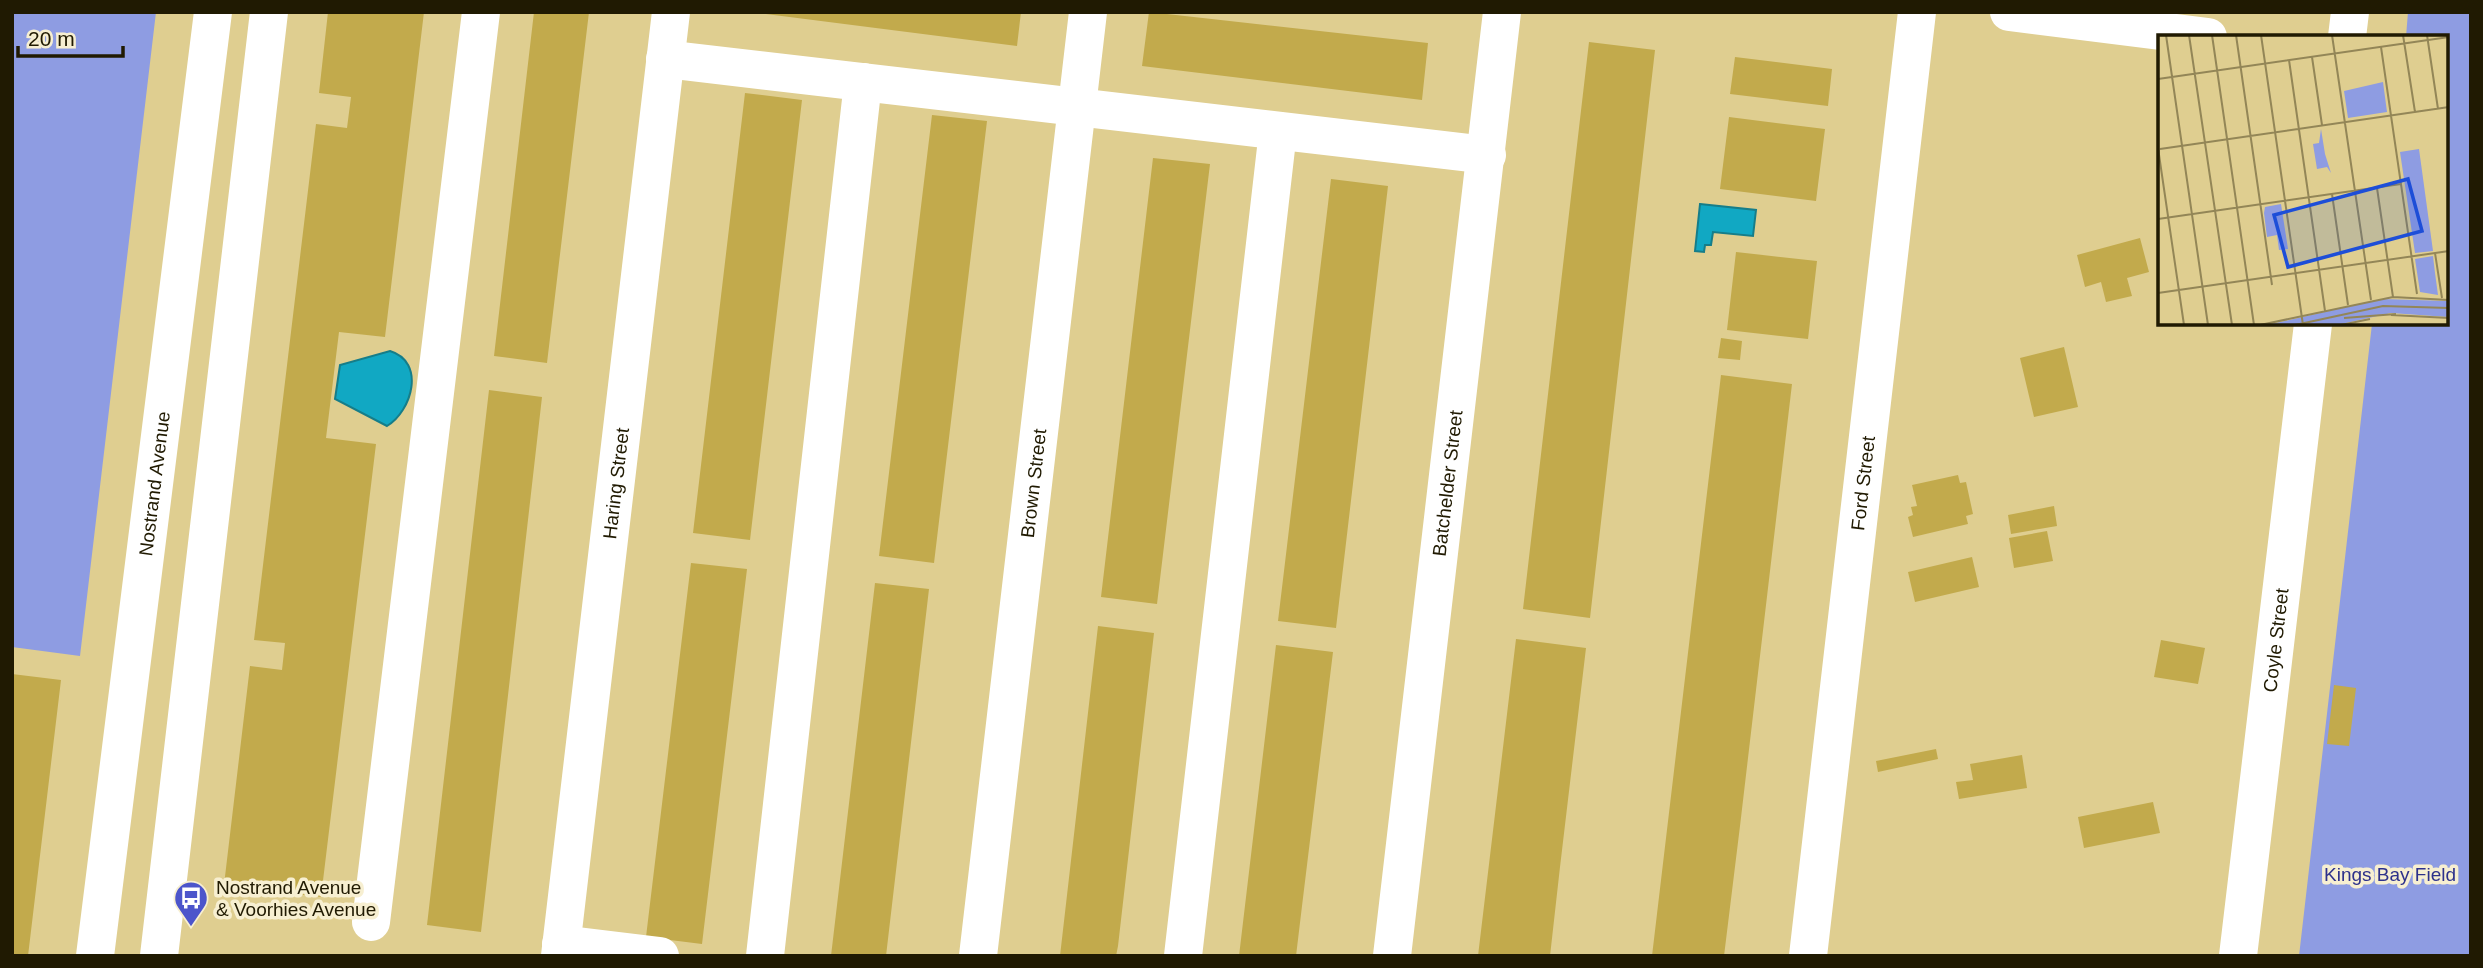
<svg xmlns="http://www.w3.org/2000/svg" width="2483" height="968" font-family="Arial,sans-serif">
	<style>
		.green { fill: #8e9ce2 }
		.water { fill: #11a8c3; stroke: #167d89; stroke-width: 2 }
		.building { fill: #c2aa4c }
		.lines { fill: none; stroke-linecap: round; stroke-linejoin: round }
		.minor { stroke: #fff; stroke-width: 38 }
		.major { stroke: #fff; stroke-width: 38 }
		.labels { text-anchor: middle; stroke-width: 7; stroke-linejoin: round; paint-order: stroke }
		.street-label { font-size: 19px; fill: #201a02; stroke: #f7efd1 }
		.park-label { font-size: 19px; fill: #2d318b; stroke: #f7efd1 }
		.poi-label { font-size: 19px; fill: #201a02; stroke: #f7efd1; text-anchor: start }
		.inset-road { fill: none; stroke: #938657; stroke-width: 2 }
		.view { fill: #1d4ed8; fill-opacity: 0.15; stroke: #1d4ed8; stroke-width: 3.5 }
		.inset-edge { fill: none; stroke: #201a02; stroke-width: 3.5 }
	</style>
	<rect width="100%" height="100%" fill="#dfce90"/>
	<path class="green" d="M 12,12 L 156,12 L 80,656 L 12,647 Z
		M 2408,12 L 2471,12 L 2471,956 L 2299,956 L 2372,324 L 2446,324 L 2446,37 L 2406,37 Z"/>
	<path class="water" d="M 1700,204 L 1756,210 L 1753,236 L 1713,232 L 1711,245 L 1705,245 L 1704,252 L 1695,251 Z
		M 390,351 C 426,362 412,411 387,426 L 335,399 L 340,365 Z"/>
	<path class="building" d="M 328,12 L 424,12 L 385,337 L 339,332 L 326,438 L 376,444 L 321,897 L 224,885 L 250,666 L 282,670 L 285,643 L 254,640 L 316,124 L 347,128 L 351,97 L 319,93 Z
		M 534,12 L 589,12 L 547,363 L 494,356 Z
		M 750,12 L 1021,12 L 1017,46 Z
		M 1149,12 L 1428,43 L 1422,100 L 1142,66 Z
		M 1589,42 L 1655,50 L 1590,618 L 1523,609 Z
		M 1735,57 L 1832,69 L 1828,106 L 1730,94 Z
		M 745,93 L 802,100 L 750,540 L 693,533 Z
		M 932,115 L 987,121 L 934,563 L 879,556 Z
		M 1729,117 L 1825,129 L 1816,201 L 1720,189 Z
		M 1153,158 L 1210,164 L 1157,604 L 1101,597 Z
		M 1331,179 L 1388,186 L 1336,628 L 1278,621 Z
		M 2140,238 L 2149,272 L 2127,278 L 2132,296 L 2106,302 L 2101,282 L 2085,287 L 2077,255 Z
		M 1736,252 L 1817,261 L 1808,339 L 1727,330 Z
		M 1721,338 L 1742,341 L 1740,360 L 1718,358 Z
		M 2064,347 L 2078,407 L 2034,417 L 2020,358 Z
		M 1721,375 L 1792,384 L 1740,826 L 1724,956 L 1652,956 Z
		M 489,390 L 542,397 L 481,932 L 427,925 Z
		M 1958,475 L 1960,483 L 1966,482 L 1973,514 L 1966,516 L 1968,524 L 1913,537 L 1908,517 L 1913,515 L 1911,507 L 1917,506 L 1912,485 Z
		M 2054,506 L 2057,526 L 2011,534 L 2008,515 Z
		M 2047,531 L 2053,561 L 2014,568 L 2009,538 Z
		M 1972,557 L 1979,587 L 1915,602 L 1908,572 Z
		M 691,563 L 747,569 L 702,944 L 646,937 Z
		M 875,583 L 929,589 L 886,956 L 831,956 Z
		M 1098,626 L 1154,633 L 1118,946 L 1116,956 L 1060,956 Z
		M 1516,639 L 1586,648 L 1560,867 L 1550,956 L 1478,956 Z
		M 2161,640 L 2205,648 L 2198,684 L 2154,677 Z
		M 1276,645 L 1333,652 L 1302,906 L 1296,956 L 1239,956 Z
		M 12,674 L 61,680 L 28,956 L 12,956 Z
		M 2334,685 L 2356,688 L 2349,746 L 2327,744 Z
		M 1936,749 L 1938,759 L 1878,772 L 1876,761 Z
		M 2022,755 L 2027,788 L 1959,799 L 1956,782 L 1973,780 L 1970,764 Z
		M 2153,802 L 2160,833 L 2084,848 L 2078,817 Z"/>
	<g class="lines">
		<g class="minor">
			<path d="M 2009,12 L 2208,37"/>
			<path d="M 2347,37 L 2350,12"/>
			<path d="M 665,59 L 1487,155"/>
			<path d="M 371,922 L 481,12"/>
			<path d="M 561,944 L 660,956"/>
			<path id="s1" d="M 560,956 L 671,12"/>
			<path d="M 765,956 L 863,82"/>
			<path id="s2" d="M 978,956 L 1088,12"/>
			<path d="M 1183,956 L 1278,131"/>
			<path id="s3" d="M 1392,956 L 1502,12"/>
			<path id="s4" d="M 1808,956 L 1917,12"/>
			<path id="s5" d="M 2238,956 L 2313,324"/>
		</g>
		<g class="major">
			<path id="s6" d="M 95,956 L 213,12"/>
			<path d="M 159,956 L 269,12"/>
		</g>
	</g>
	<defs>
		<g id="bus-pin" transform="scale(1.75)"><path d="M0 17L-7.5 6A9.5 9.5 0 1 1 7.5 6Z" fill="#4c55cb" stroke="#f7efd1"/><path d="M-5-6H5V4H4V6H2V4H-2V6H-4V4H-5ZM-3.5-4V0h7V-4ZM-3.5 1.2v1.5H-2V1.2ZM2 1.2v1.5H3.5V1.2Z" fill="#fff"/></g>
	</defs>
	<g fill-rule="evenodd">
		<use href="#bus-pin" x="191" y="898"/>
	</g>
	<g class="labels">
		<g class="street-label">
			<text dy="7" stroke="none"><textPath href="#s6" startOffset="476">Nostrand Avenue</textPath></text>
			<text dy="7" stroke="none"><textPath href="#s1" startOffset="476">Haring Street</textPath></text>
			<text dy="7" stroke="none"><textPath href="#s2" startOffset="476">Brown Street</textPath></text>
			<text dy="7" stroke="none"><textPath href="#s3" startOffset="476">Batchelder Street</textPath></text>
			<text dy="7" stroke="none"><textPath href="#s4" startOffset="476">Ford Street</textPath></text>
			<text dy="7" stroke="none"><textPath href="#s5" startOffset="318">Coyle Street</textPath></text>
		</g>
		<g class="park-label">
			<text x="2390" y="881">Kings Bay Field</text>
		</g>
		<g class="poi-label">
			<text x="216" y="894">Nostrand Avenue<tspan x="216" dy="22">&amp; Voorhies Avenue</tspan></text>
		</g>
	</g>
	<g transform="translate(2158 35)">
		<rect width="290" height="290" fill="#dfce90"/>
		<path d="M 225,47 L 229,77 L 190,83 L 186,56 ZM 163,94 L 167,119 L 173,138 L 169,132 L 159,134 L 155,109 L 161,108 ZM 261,114 L 275,216 L 257,218 L 242,117 ZM 123,169 L 130,214 L 121,215 L 119,200 L 109,202 L 106,178 L 107,172 ZM 275,221 L 277,238 L 280,260 L 262,257 L 257,224 ZM 224,264 L 290,266 L 290,282 L 233,278 L 179,290 L 109,290 Z" fill="#8e9ce2"/>
		<path class="inset-road" d="M 8,0 L 50,290M 31,0 L 74,290M 54,0 L 96,290M 78,0 L 114,250M 103,0 L 145,290M 174,0 L 213,265M 245,0 L 257,77M 269,0 L 280,74M 223,12 L 259,259M 154,22 L 164,90M 131,25 L 167,276M 0,44 L 291,2M 0,113 L 26,290M 2,114 L 291,72M 219,153 L 235,262M 174,159 L 190,270M 0,184 L 243,149M 277,218 L 284,263M 0,258 L 291,216M 233,280 L 291,283M 186,283 L 238,279M 102,290 L 235,262 L 291,265M 137,290 L 225,271 L 291,273M 183,290 L 212,284"/>
		<path class="view" d="M 250,144 L 264,196 L 130,232 L 116,180 Z"/>
		<rect width="290" height="290" class="inset-edge"/>
	</g>
	<rect width="2483" height="968" fill="none" stroke="#201a02" stroke-width="28"/>
	<path d="M18 46v10h105v-10" fill="none" stroke="#201a02" stroke-width="3.5"/>
	<text x="28" y="46" font-size="21" fill="#201a02" stroke="#f7efd1" stroke-width="5" paint-order="stroke">20 m</text>
</svg>
